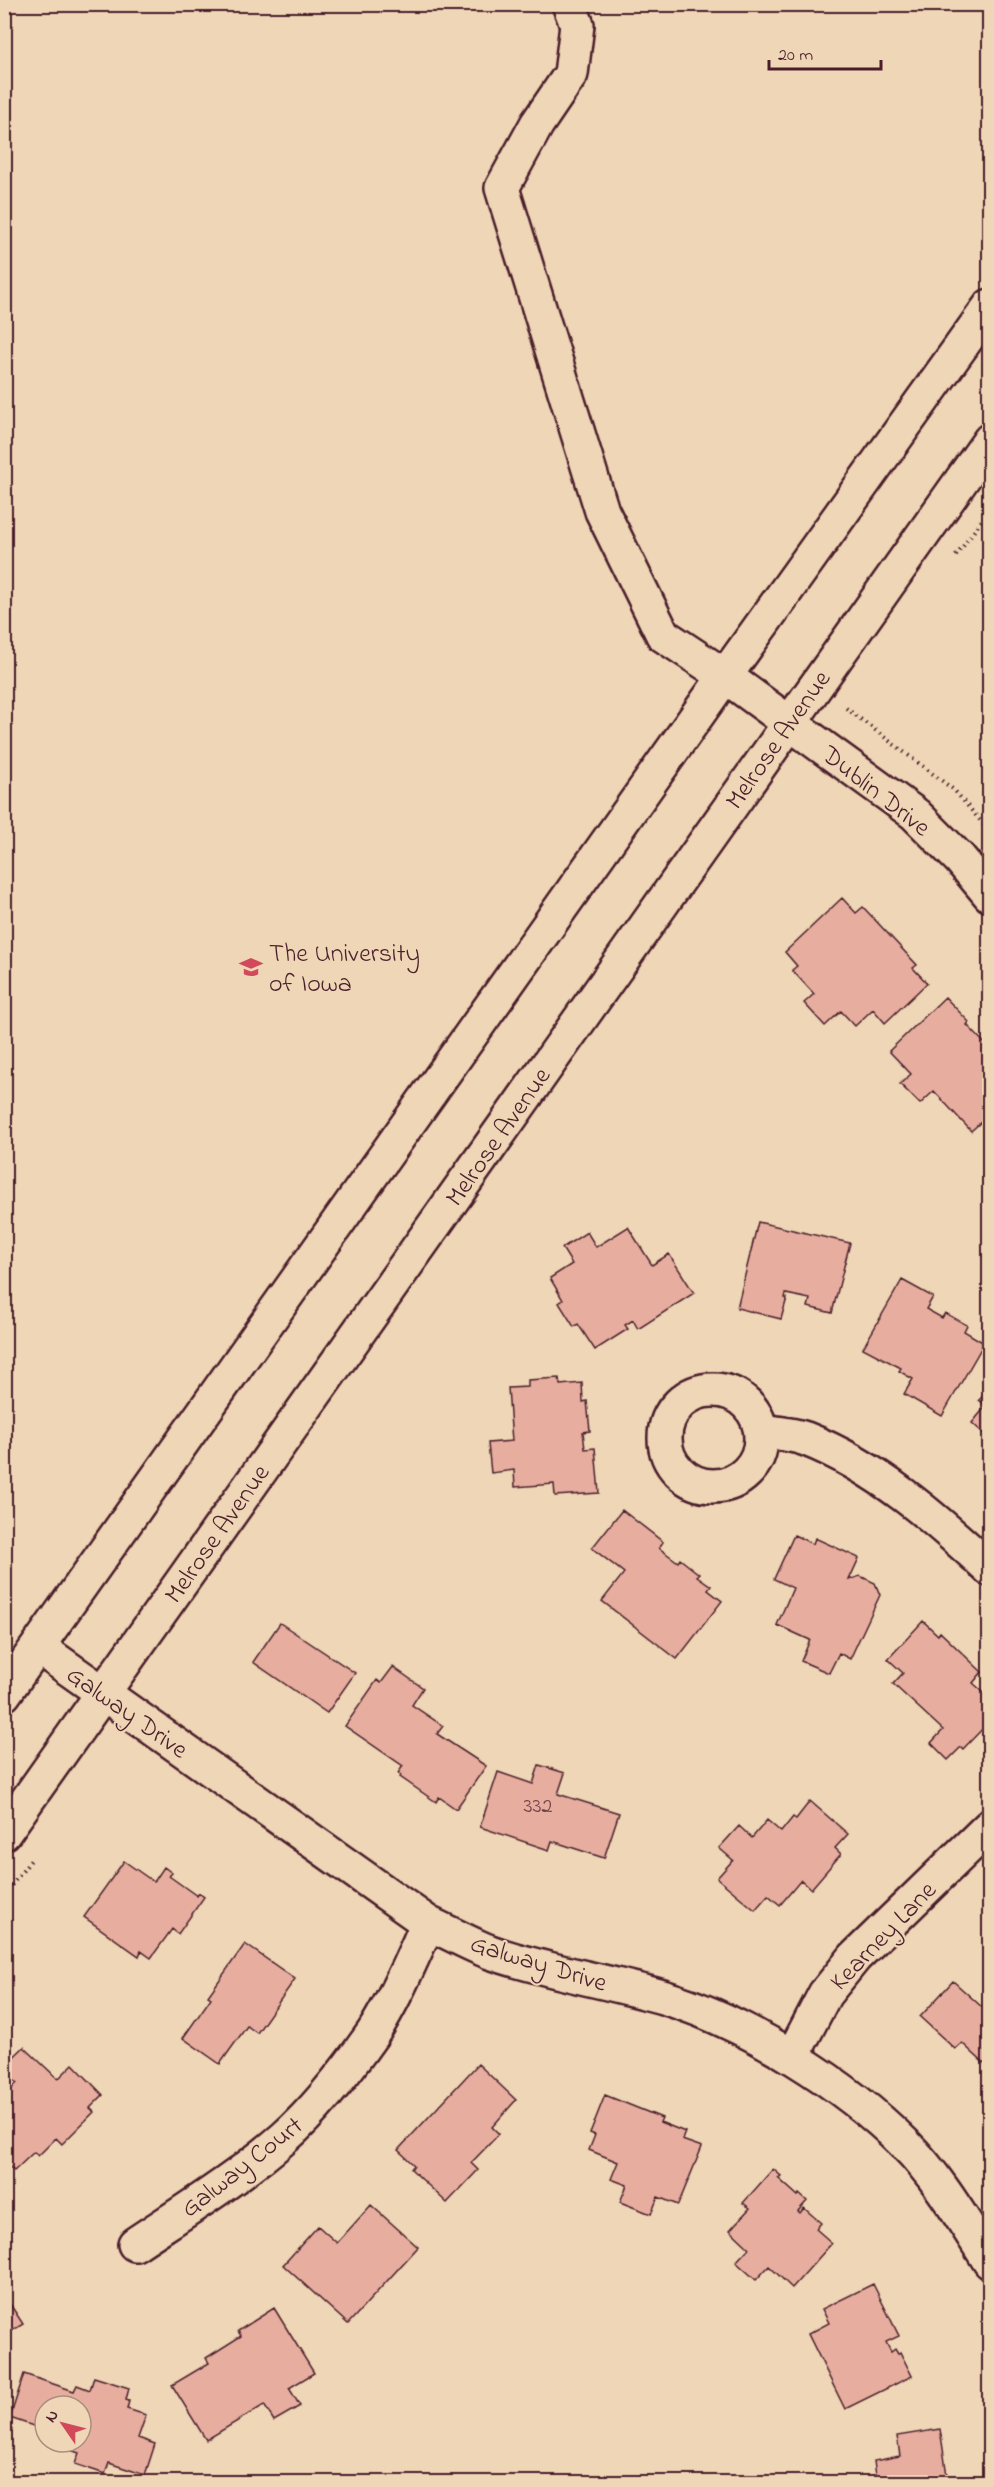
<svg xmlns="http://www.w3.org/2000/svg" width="994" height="2487" font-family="'Indie Flower',sans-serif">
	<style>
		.building { fill: #e7aea0; stroke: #4a1f2b; stroke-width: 1.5 }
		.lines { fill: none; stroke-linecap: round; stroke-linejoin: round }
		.minor-casing { stroke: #4a1f2b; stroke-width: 38 }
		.major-casing { stroke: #4a1f2b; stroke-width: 38 }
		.path { stroke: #4a1f2b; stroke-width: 4; stroke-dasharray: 1.5 4.5; stroke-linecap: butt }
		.minor { stroke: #eed6b6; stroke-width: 33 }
		.major { stroke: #eed6b6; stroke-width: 33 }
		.labels { text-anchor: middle; stroke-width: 4.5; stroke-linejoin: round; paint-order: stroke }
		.number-label { font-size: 22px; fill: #714348 }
		.street-label { font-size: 26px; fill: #4a1f2b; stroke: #eed6b6 }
		.poi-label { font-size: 26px; fill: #4a1f2b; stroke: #eed6b6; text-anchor: start }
	</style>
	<rect width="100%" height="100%" fill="#eed6b6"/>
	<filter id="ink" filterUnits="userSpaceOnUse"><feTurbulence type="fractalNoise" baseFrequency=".0167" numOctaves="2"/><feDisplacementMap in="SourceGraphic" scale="12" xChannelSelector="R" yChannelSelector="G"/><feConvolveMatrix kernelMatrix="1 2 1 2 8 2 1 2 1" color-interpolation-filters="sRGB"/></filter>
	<g filter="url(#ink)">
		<path class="building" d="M 842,898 L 856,913 L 863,907 L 917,965 L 913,968 L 927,983 L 885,1023 L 873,1009 L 855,1026 L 841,1011 L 825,1026 L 804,1003 L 814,994 L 792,970 L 797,966 L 785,952 Z
			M 945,997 L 969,1022 L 967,1025 L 990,1049 L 990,1114 L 971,1131 L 934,1091 L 920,1104 L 900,1084 L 911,1074 L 889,1051 Z
			M 758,1222 L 850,1243 L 832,1313 L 808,1307 L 810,1299 L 786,1294 L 785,1298 L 787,1298 L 781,1319 L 737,1308 Z
			M 628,1227 L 652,1265 L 669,1254 L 694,1293 L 638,1329 L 633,1320 L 625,1325 L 628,1329 L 595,1350 L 578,1324 L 574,1327 L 559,1303 L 563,1300 L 550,1278 L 572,1264 L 562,1248 L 587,1232 L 596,1247 Z
			M 902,1280 L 933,1297 L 926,1309 L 942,1318 L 945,1313 L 967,1325 L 964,1331 L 984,1343 L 942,1416 L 904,1394 L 913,1379 L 899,1371 L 901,1368 L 863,1348 Z
			M 559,1378 L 560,1385 L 582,1383 L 583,1402 L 587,1401 L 590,1431 L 583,1432 L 585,1449 L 595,1448 L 599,1493 L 555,1496 L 554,1484 L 515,1487 L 514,1470 L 491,1473 L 488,1443 L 512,1441 L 508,1388 L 528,1387 L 528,1380 Z
			M 990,1389 L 990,1439 L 972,1423 L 986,1406 L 979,1400 Z
			M 622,1510 L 663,1542 L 659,1548 L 678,1562 L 680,1559 L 699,1574 L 697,1576 L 711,1586 L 708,1590 L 722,1601 L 677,1659 L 602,1601 L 624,1573 L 592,1548 Z
			M 794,1535 L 813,1544 L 815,1538 L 859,1558 L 849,1580 L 860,1576 L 875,1583 L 880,1595 L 850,1659 L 839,1653 L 829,1673 L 801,1661 L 810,1640 L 777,1625 L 793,1588 L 774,1579 Z
			M 923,1621 L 938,1635 L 940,1632 L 982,1672 L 973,1683 L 990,1698 L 990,1721 L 963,1749 L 961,1747 L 948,1760 L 931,1743 L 943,1730 L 893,1684 L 903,1673 L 888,1659 Z
			M 280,1623 L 355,1673 L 327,1713 L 253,1662 Z
			M 393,1667 L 423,1688 L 412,1705 L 443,1726 L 437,1734 L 486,1766 L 456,1809 L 439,1797 L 436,1802 L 400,1777 L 401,1775 L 398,1773 L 403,1766 L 345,1726 L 377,1680 L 381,1683 Z
			M 539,1765 L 565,1773 L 558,1794 L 619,1813 L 604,1858 L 552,1841 L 549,1850 L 480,1827 L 498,1772 L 533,1784 Z
			M 810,1801 L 848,1834 L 835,1848 L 841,1854 L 811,1889 L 801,1880 L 780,1905 L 768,1895 L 755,1910 L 717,1878 L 733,1860 L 719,1848 L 739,1826 L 752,1838 L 767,1820 L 781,1832 L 793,1817 L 796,1819 Z
			M 124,1861 L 154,1882 L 164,1867 L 172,1873 L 169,1876 L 197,1896 L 199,1893 L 204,1897 L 178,1934 L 172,1929 L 151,1958 L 141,1951 L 139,1956 L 84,1917 Z
			M 245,1944 L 295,1979 L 257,2033 L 247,2026 L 220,2064 L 183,2038 L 211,1998 L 208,1996 Z
			M 953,1981 L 983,2008 L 990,2001 L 990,2069 L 962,2043 L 955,2049 L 920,2017 Z
			M 24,2047 L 58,2079 L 73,2064 L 103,2095 L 90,2108 L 94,2112 L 62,2144 L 56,2138 L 38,2156 L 34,2152 L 14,2171 L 4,2162 L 4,2096 L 17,2083 L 4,2071 L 4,2066 Z
			M 478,2064 L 516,2100 L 492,2127 L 499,2134 L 471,2163 L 478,2170 L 447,2203 L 411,2169 L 414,2165 L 398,2150 Z
			M 605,2095 L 662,2118 L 660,2122 L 685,2132 L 682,2140 L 702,2147 L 678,2205 L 658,2197 L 651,2214 L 620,2202 L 627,2185 L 611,2179 L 618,2162 L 589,2150 L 595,2135 L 590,2133 Z
			M 773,2169 L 781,2176 L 778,2178 L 798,2196 L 799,2194 L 807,2201 L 798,2211 L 800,2213 L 804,2208 L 821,2223 L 816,2229 L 832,2243 L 792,2288 L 769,2266 L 756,2280 L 736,2262 L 749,2248 L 730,2230 L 750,2208 L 743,2203 Z
			M 371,2205 L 418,2247 L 348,2324 L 283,2265 L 318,2226 L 337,2243 Z
			M 873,2284 L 899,2336 L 886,2342 L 891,2352 L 895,2349 L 898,2354 L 900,2352 L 912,2376 L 845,2409 L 808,2334 L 829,2323 L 822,2309 Z
			M 4,2295 L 23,2324 L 4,2336 Z
			M 274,2308 L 314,2373 L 289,2388 L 300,2406 L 274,2421 L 264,2405 L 206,2440 L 172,2385 L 209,2363 L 206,2358 L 241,2336 L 238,2331 Z
			M 24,2374 L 74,2391 L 77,2385 L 90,2390 L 94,2377 L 129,2388 L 126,2400 L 129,2401 L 127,2409 L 146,2415 L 138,2438 L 155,2444 L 145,2475 L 109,2463 L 105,2474 L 75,2464 L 79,2453 L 56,2445 L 57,2442 L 81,2442 L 81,2406 L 45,2406 L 45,2430 L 10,2418 Z
			M 940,2429 L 948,2482 L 877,2482 L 874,2461 L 900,2456 L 897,2436 Z"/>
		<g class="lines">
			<g class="minor-casing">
				<path id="minor" d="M 569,4 L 577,25 L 571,74 L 537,124 L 502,188 L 602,511 L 663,635 L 725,676 L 915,814 L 960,859 L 990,895
					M665 1438a48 48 0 1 1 96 0a48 48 0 1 1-96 0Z
					M 761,1431 C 776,1433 792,1434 806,1439 C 877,1467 935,1518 990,1569
					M 38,1647 L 428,1923 C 448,1932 469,1944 490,1952 C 547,1972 608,1981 666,1998 C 748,2023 845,2084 905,2144 C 939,2178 964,2222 990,2262
					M 792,2057 L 825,1994 L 855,1957 L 990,1826
					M 135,2244 C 186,2210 238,2178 284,2138 C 318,2108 347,2070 373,2033 C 395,1999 411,1960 428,1923"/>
			</g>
			<g class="major-casing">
				<path id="major" d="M 4,1694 L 725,676 L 990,306
					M 4,1833 L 990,440"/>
			</g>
			<path class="path" d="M 956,556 L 990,509
				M 846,708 L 954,790 L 990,832
				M 4,1895 L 31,1860"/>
			<use href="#minor" class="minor"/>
			<use href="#major" class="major"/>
		</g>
	</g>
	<defs>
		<g id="university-bare" transform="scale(1.8)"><path d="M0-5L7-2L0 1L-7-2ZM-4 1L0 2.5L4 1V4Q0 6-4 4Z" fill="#d1495b" stroke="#eed6b6" stroke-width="2.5" paint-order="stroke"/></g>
	</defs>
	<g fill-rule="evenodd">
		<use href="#university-bare" x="251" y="967"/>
	</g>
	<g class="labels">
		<g class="number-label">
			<text x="538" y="1812">332</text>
		</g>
		<g class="street-label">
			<text transform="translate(777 739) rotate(-55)" y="9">Melrose Avenue</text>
			<text transform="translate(877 790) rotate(38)" y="9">Dublin Drive</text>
			<text transform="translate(497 1136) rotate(-55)" y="9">Melrose Avenue</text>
			<text transform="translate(216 1533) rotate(-55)" y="9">Melrose Avenue</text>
			<text transform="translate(128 1711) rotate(35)" y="9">Galway Drive</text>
			<text transform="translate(882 1935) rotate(-46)" y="9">Kearney Lane</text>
			<text transform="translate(539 1962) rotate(17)" y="9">Galway Drive</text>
			<text transform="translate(241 2166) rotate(-38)" y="9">Galway Court</text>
		</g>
		<g class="poi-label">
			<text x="269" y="961">The University<tspan x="269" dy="30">of Iowa</tspan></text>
		</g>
	</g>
	<rect width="994" height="2487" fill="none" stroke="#eed6b6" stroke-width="24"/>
	<rect x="12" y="12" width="970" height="2463" fill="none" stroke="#4a1f2b" stroke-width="2" filter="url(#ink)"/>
	<g transform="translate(63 2424) rotate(305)"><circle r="28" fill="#eed6b6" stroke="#ac8d7e" stroke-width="1.5"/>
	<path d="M0-4.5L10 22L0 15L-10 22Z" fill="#d1495b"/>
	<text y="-9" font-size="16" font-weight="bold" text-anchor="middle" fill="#4a1f2b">N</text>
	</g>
	<path d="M769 60v9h112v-9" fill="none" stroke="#4a1f2b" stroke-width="3"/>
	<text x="778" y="60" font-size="18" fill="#4a1f2b" stroke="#eed6b6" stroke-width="4.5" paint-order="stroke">20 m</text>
</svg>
